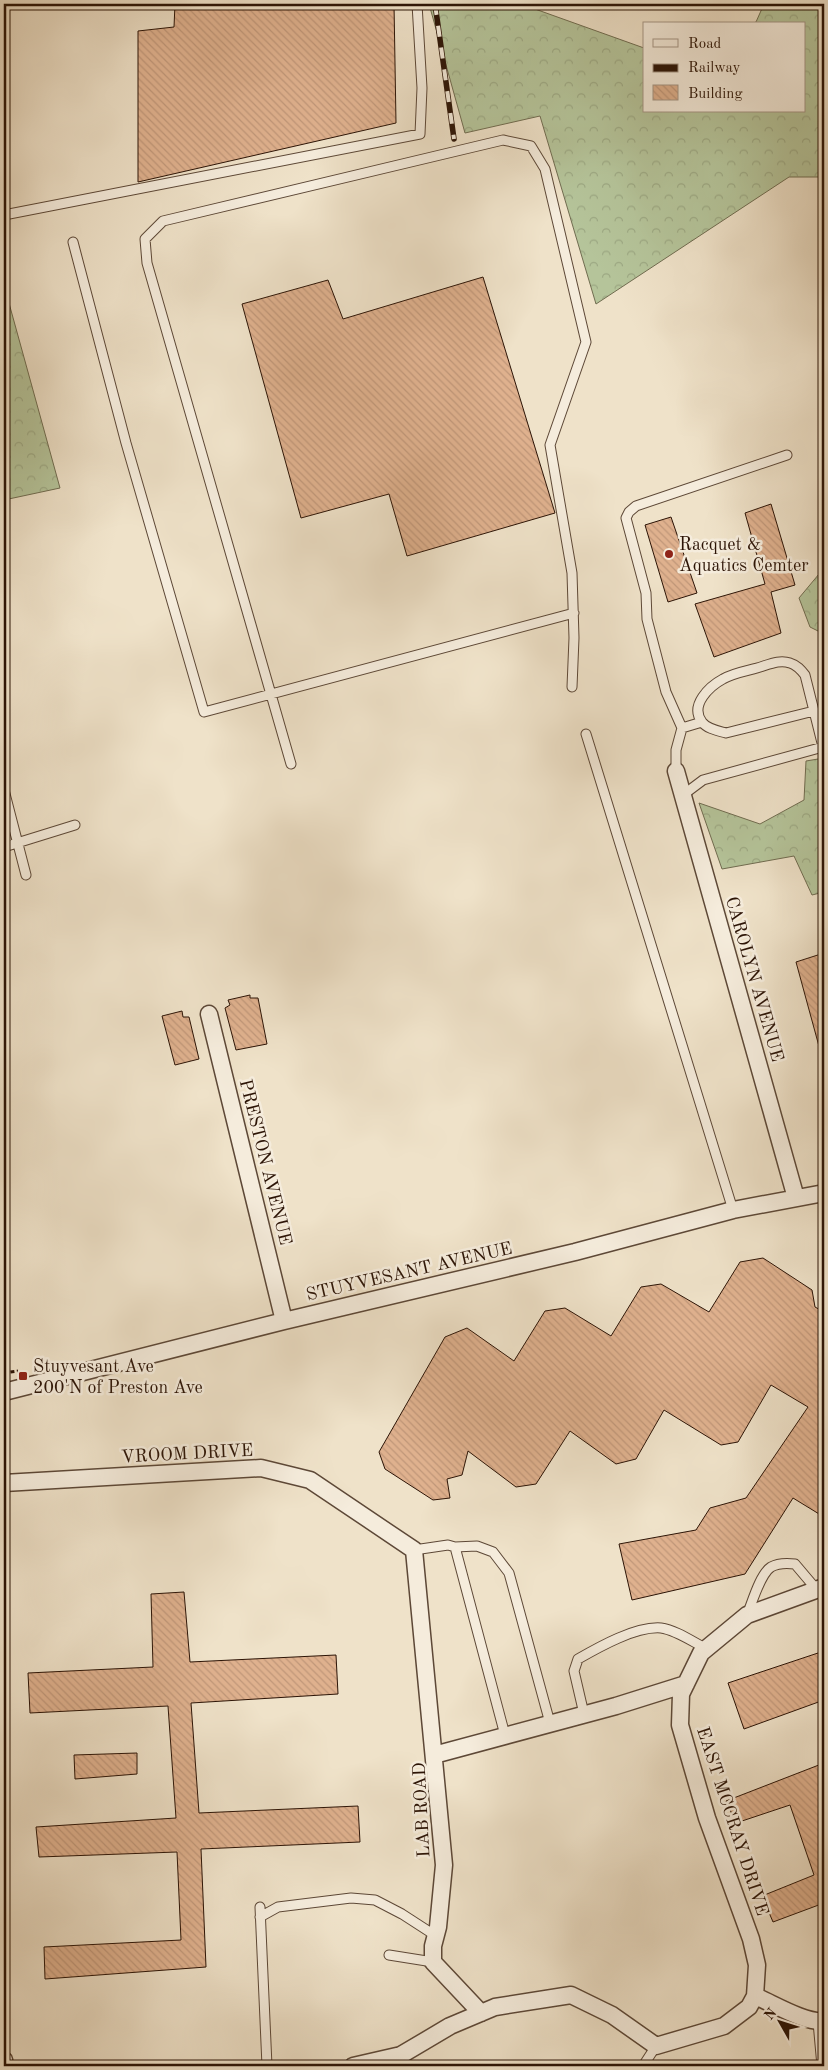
<svg xmlns="http://www.w3.org/2000/svg" width="828" height="2070" font-family="'Old Standard TT',serif">
	<style>
		.forest { fill: url(#forest-crowns); stroke: #706c50 }
		.building { fill: url(#building-back-hatch); stroke: #2c1406 }
		.lines { fill: none; stroke-linecap: round; stroke-linejoin: round }
		.service-casing { stroke: #5d4837; stroke-width: 11 }
		.minor-casing { stroke: #5d4837; stroke-width: 19 }
		.path { stroke: #2c1406; stroke-width: 3; stroke-dasharray: 4 2.5; stroke-linecap: butt }
		.service { stroke: #f5ecdc; stroke-width: 9 }
		.minor { stroke: #f5ecdc; stroke-width: 16 }
		.rail-casing { stroke: #2c1406; stroke-width: 5.5 }
		.rail { stroke: #f5ecdc; stroke-width: 4; stroke-dasharray: 11; stroke-linecap: butt }
		.poi-dot { fill: #8f2418; stroke: #f5ecdc; stroke-width: 2 }
		.labels { text-anchor: middle; stroke-width: 5; stroke-linejoin: round; paint-order: stroke }
		.poi-label { font-size: 18px; fill: #2c1406; stroke: #f5ecdc; text-anchor: start }
		.street-label { font-size: 18px; fill: #2c1406; stroke: #f5ecdc }
	</style>
	<defs>
		<pattern id="forest-crowns" width="20" height="18" patternUnits="userSpaceOnUse" patternTransform="scale(1.25)"><rect width="20" height="18" fill="#b5c49a"/><path d="M2 6a3 3 0 1 1 6 0M12 15a3 3 0 1 1 6 0" fill="none" stroke="#9ca883"/></pattern>
		<pattern id="building-back-hatch" width="6" height="6" patternUnits="userSpaceOnUse" patternTransform="scale(1.25)"><rect width="6" height="6" fill="#dfb18e"/><path d="M-1 5l2 2M0 0l6 6M5-1l2 2" fill="none" stroke="#c09779"/></pattern>
	</defs>
	<rect width="100%" height="100%" fill="#efe2c9"/>
	<filter id="stains"><feTurbulence type="fractalNoise" baseFrequency=".004" numOctaves="4"/><feColorMatrix values="0 0 0 0 .2 0 0 0 0 .09 0 0 0 0 .02 0 0 0 .5 -.17"/></filter>
	<radialGradient id="worn" r=".72"><stop offset=".6" stop-color="#630" stop-opacity="0"/><stop offset="1" stop-color="#630" stop-opacity=".3"/></radialGradient>
	<path class="forest" d="M 429,4 L 521,4 L 644,48 L 644,111 L 804,111 L 804,24 L 752,24 L 756,22 L 764,4 L 824,4 L 824,177 L 789,177 L 596,304 L 540,116 L 465,133 Z
		M 4,285 L 60,488 L 4,500 Z
		M 824,568 L 824,634 L 810,627 L 799,598 Z
		M 824,758 L 824,892 L 812,895 L 794,856 L 722,869 L 699,803 L 760,824 L 804,800 L 806,761 Z"/>
	<path class="building" d="M 175,4 L 394,4 L 396,123 L 138,182 L 138,31 L 174,27 Z
		M 483,277 L 555,513 L 407,556 L 389,494 L 301,518 L 242,304 L 328,280 L 343,319 Z
		M 771,504 L 795,585 L 771,592 L 781,633 L 714,657 L 695,604 L 765,584 L 745,513 Z
		M 671,517 L 697,593 L 668,602 L 645,525 Z
		M 824,953 L 824,1050 L 820,1050 L 796,962 Z
		M 250,995 L 250,998 L 258,998 L 267,1044 L 236,1050 L 225,1008 L 230,1005 L 228,1000 Z
		M 182,1011 L 183,1017 L 189,1017 L 199,1059 L 175,1065 L 162,1016 Z
		M 763,1258 L 812,1290 L 815,1307 L 824,1312 L 824,1517 L 793,1498 L 745,1574 L 632,1600 L 619,1544 L 696,1530 L 710,1508 L 746,1498 L 808,1407 L 771,1385 L 738,1442 L 721,1445 L 664,1410 L 636,1459 L 616,1464 L 570,1431 L 536,1484 L 516,1487 L 468,1451 L 462,1475 L 447,1479 L 450,1498 L 433,1500 L 385,1469 L 379,1452 L 445,1337 L 467,1328 L 514,1361 L 545,1311 L 565,1308 L 611,1336 L 641,1287 L 661,1284 L 709,1312 L 740,1262 Z
		M 184,1592 L 190,1662 L 336,1655 L 338,1694 L 191,1703 L 199,1813 L 358,1806 L 360,1842 L 201,1849 L 206,1967 L 45,1979 L 44,1947 L 181,1940 L 177,1852 L 39,1857 L 36,1827 L 176,1818 L 168,1706 L 30,1713 L 28,1673 L 153,1667 L 151,1594 Z
		M 824,1651 L 824,1700 L 744,1729 L 728,1683 Z
		M 137,1753 L 137,1774 L 75,1779 L 74,1755 Z
		M 824,1763 L 824,1903 L 773,1922 L 762,1896 L 814,1875 L 790,1805 L 736,1823 L 726,1801 Z"/>
	<g class="lines">
		<g class="service-casing">
			<path id="service" d="M 4,215 L 420,134 L 422,88 L 417,4
				M 73,242 L 126,443 L 204,712 L 574,613
				M 682,728 L 702,722
				M 586,734 L 733,1210
				M 291,764 L 147,263 L 145,239 L 163,221 L 503,140 L 531,146 L 545,169 L 586,342 L 550,445 L 572,573 L 574,638 L 572,687
				M 676,771 L 676,750 L 682,728 L 666,692 L 647,619 L 646,593 L 626,518 L 629,512 L 636,506 L 787,455
				M 4,790 L 26,875
				M 683,795 L 703,780 L 823,747 L 805,675 C 801,670 797,665 790,663 C 779,659 768,665 757,668 C 746,671 733,673 723,679 C 710,686 689,705 702,722 C 707,729 719,731 726,733 L 814,711
				M 4,847 L 75,825
				M 455,1547 L 477,1546 L 493,1552 L 509,1573 L 550,1723
				M 414,1550 L 448,1545 L 455,1547 L 505,1735
				M 747,1615 C 752,1603 760,1574 771,1567 C 778,1563 787,1563 795,1564 L 817,1590
				M 584,1714 L 574,1671 L 578,1659 C 599,1647 636,1626 661,1628 C 676,1630 693,1642 707,1649
				M 260,1907 L 267,2066
				M 260,1917 L 278,1907 L 351,1898 L 375,1900 L 402,1914 L 436,1936
				M 389,1955 L 433,1962
				M 818,2022 L 822,2066
				M 643,2066 L 656,2046"/>
		</g>
		<g class="minor-casing">
			<path id="minor" d="M 676,771 L 796,1198
				M 209,1014 L 284,1321
				M 4,1392 L 284,1321 L 575,1252 L 733,1210 L 824,1193
				M 4,1483 L 261,1468 L 310,1480 L 414,1550 L 444,1865 L 438,1927 L 433,1946 L 433,1962 L 481,2013
				M 434,1755 L 616,1706 L 686,1684
				M 755,1996 C 774,2004 805,2023 824,2021
				M 4,2060 L 5,2066
				M 353,2066 L 401,2055 L 450,2026 L 495,2007 L 571,1995 L 612,2015 L 656,2046 L 724,2026 L 749,2007 L 755,1996 L 757,1965 L 751,1939 L 707,1818 L 680,1725 L 681,1694 L 701,1653 L 747,1615 L 824,1587"/>
		</g>
		<path class="path" d="M 4,1373 L 18,1371"/>
		<use href="#service" class="service"/>
		<use href="#minor" class="minor"/>
		<g class="rail-casing">
			<path id="rail" d="M 435,4 L 454,139"/>
		</g>
		<use href="#rail" class="rail"/>
	</g>
	<g class="poi-dot">
		<circle cx="669" cy="554" r="5"/>
		<rect x="18" y="1371" width="10" height="10" rx="2.5"/>
	</g>
	<g class="labels">
		<g class="poi-label">
			<text x="679" y="550">Racquet &amp;<tspan x="679" dy="21">Aquatics Cemter</tspan></text>
			<text x="33" y="1372">Stuyvesant Ave<tspan x="33" dy="21">200'N of Preston Ave</tspan></text>
		</g>
		<g class="street-label">
			<text transform="translate(755 979) rotate(74)" y="6">CAROLYN AVENUE</text>
			<text transform="translate(266 1162) rotate(76)" y="6">PRESTON AVENUE</text>
			<text transform="translate(409 1271) rotate(-13)" y="6">STUYVESANT AVENUE</text>
			<text transform="translate(187 1453) rotate(-3)" y="6">VROOM DRIVE</text>
			<text transform="translate(421 1810) rotate(-93)" y="6">LAB ROAD</text>
			<text transform="translate(733 1821) rotate(72)" y="6">EAST MCCRAY DRIVE</text>
		</g>
	</g>
	<rect width="828" height="2070" fill="none" stroke="#efe2c9" stroke-width="20"/>
	<rect x="5" y="5" width="818" height="2060" fill="none" stroke="#2c1406" stroke-width="2.5"/>
	<rect x="10" y="10" width="808" height="2050" fill="none" stroke="#2c1406"/>
	<rect x="643" y="22" width="162" height="90" fill="#f5ecdc" stroke="#a59686"/>
	<rect x="653" y="39" width="25" height="8" fill="#f5ecdc" stroke="#a59686"/>
	<text x="688" y="48" font-size="15" fill="#2c1406">Road</text>
	<rect x="653" y="64" width="25" height="8" fill="#2c1406" stroke="#a59686"/>
	<text x="688" y="72" font-size="15" fill="#2c1406">Railway</text>
	<rect x="653" y="85" width="25" height="15" fill="url(#building-back-hatch)" stroke="#a59686"/>
	<text x="688" y="98" font-size="15" fill="#2c1406">Building</text>
	<g transform="translate(780 2022) rotate(309)" stroke="#f5ecdc" stroke-width="4" paint-order="stroke">
	<path d="M0-4L9 19L0 12L-9 19Z" fill="#2c1406"/>
	<text y="-8" font-size="14" font-weight="bold" text-anchor="middle" fill="#2c1406">N</text>
	</g>
	<rect width="100%" height="100%" filter="url(#stains)"/>
	<rect width="100%" height="100%" fill="url(#worn)"/>
</svg>
